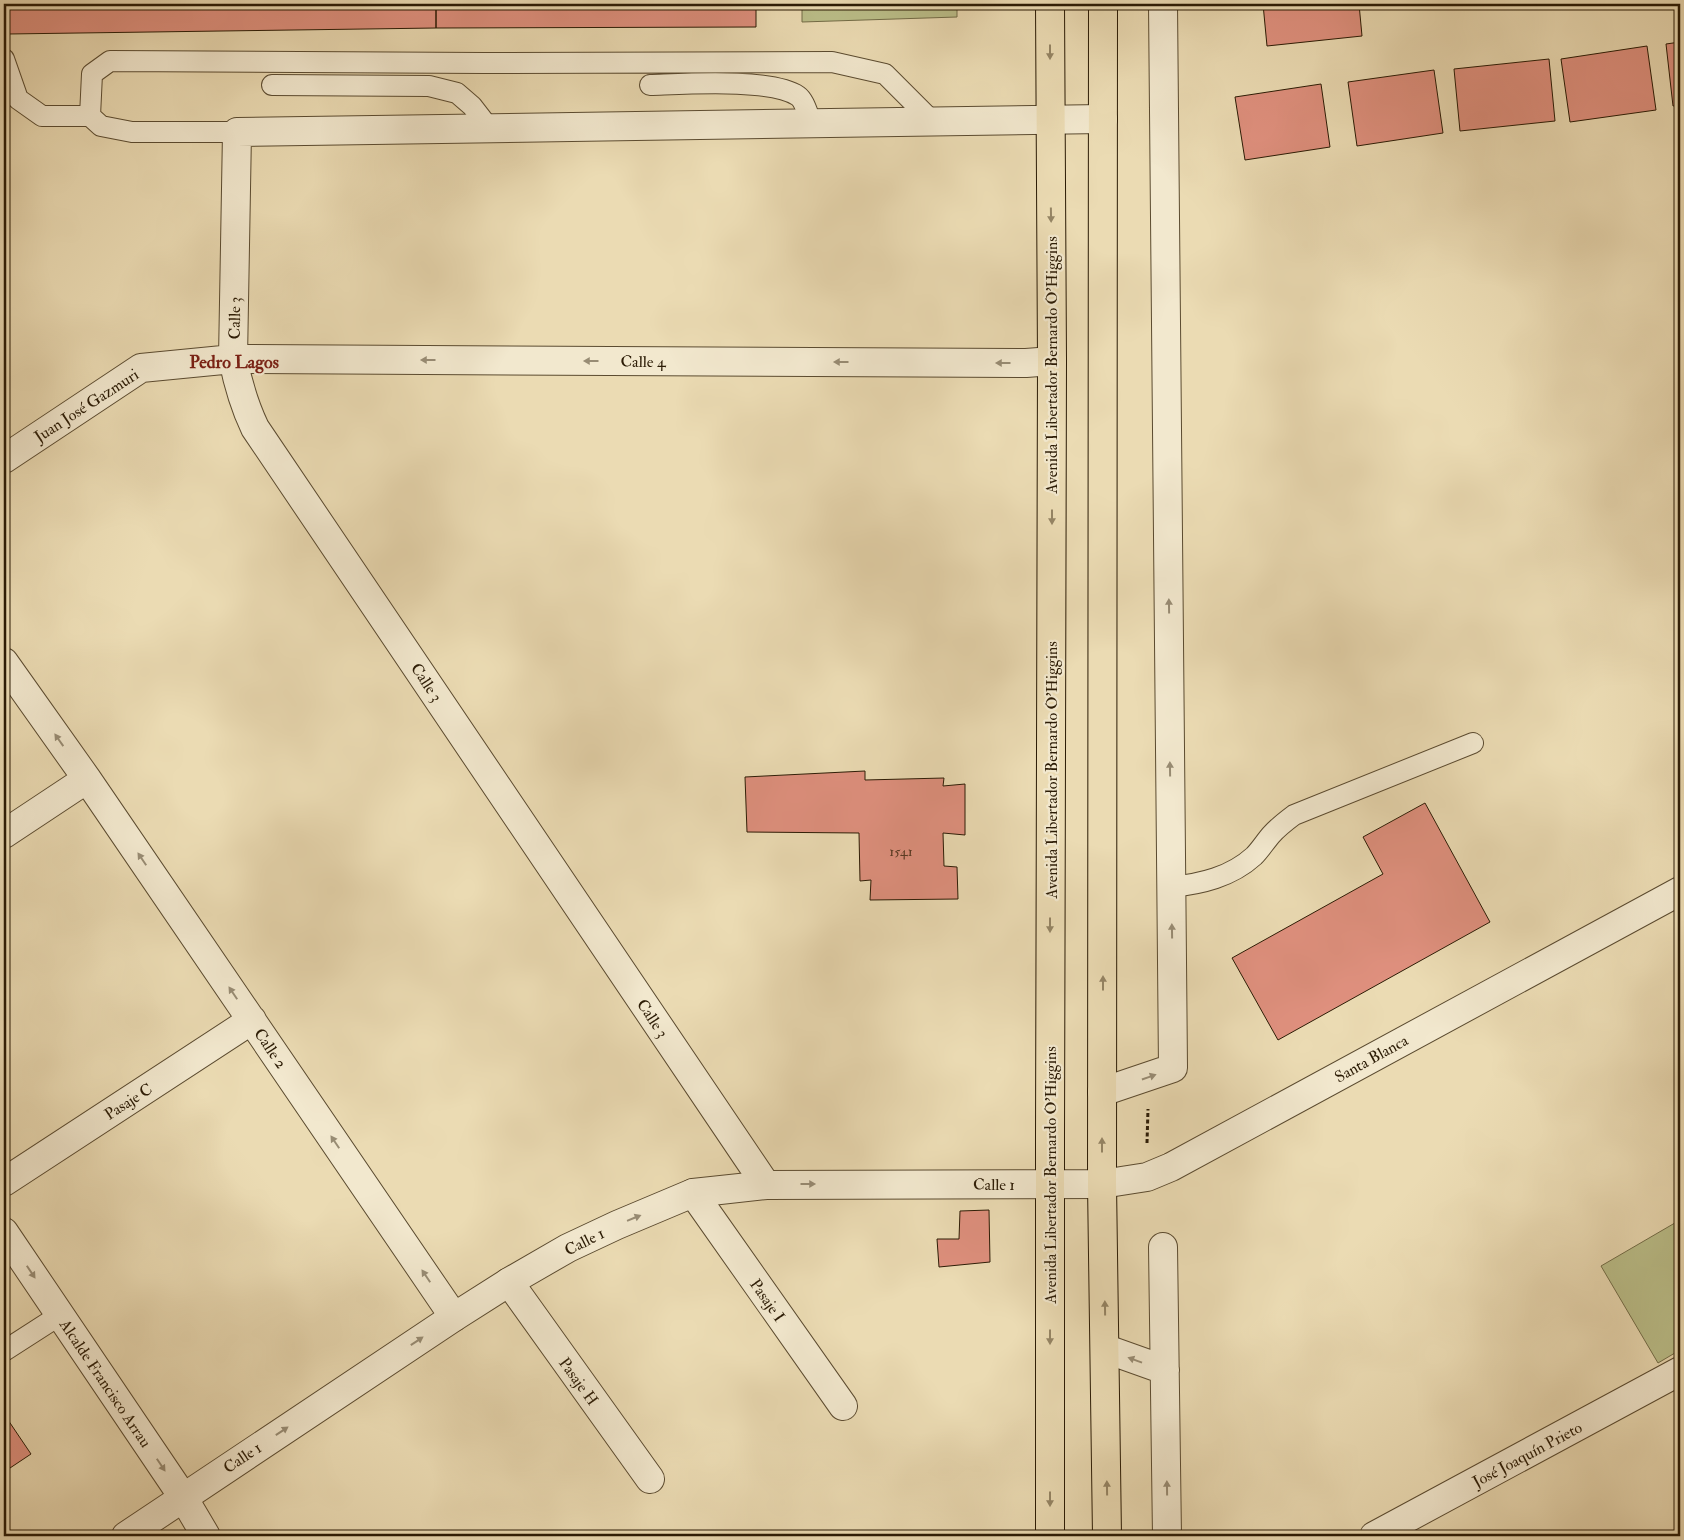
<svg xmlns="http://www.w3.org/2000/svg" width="1684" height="1540" font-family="'IM FELL Double Pica',serif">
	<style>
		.green { fill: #bbbf8a; stroke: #736d48 }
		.building { fill: #df907e; stroke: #2b1b05 }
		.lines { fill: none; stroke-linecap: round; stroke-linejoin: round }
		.service-casing { stroke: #5b4b30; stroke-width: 22 }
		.minor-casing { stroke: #5b4b30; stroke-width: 30 }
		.tertiary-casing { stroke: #5b4b30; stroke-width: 30 }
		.primary-casing { stroke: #2b1b05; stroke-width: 30 }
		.path { stroke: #2b1b05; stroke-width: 3; stroke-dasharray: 4 2.5; stroke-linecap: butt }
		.service { stroke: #f2e8ce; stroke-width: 20 }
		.minor { stroke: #f2e8ce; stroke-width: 28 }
		.tertiary { stroke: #f2e8ce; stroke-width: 28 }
		.primary { stroke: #ebdbb3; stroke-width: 28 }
		.oneway { fill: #958565 }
		.oneway2 { fill: #988c74 }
		.labels { text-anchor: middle; stroke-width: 4.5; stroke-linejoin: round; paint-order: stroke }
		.number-label { font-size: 14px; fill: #583823 }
		.street-label { font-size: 16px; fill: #2b1b05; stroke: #f2e8ce }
		.neighbourhood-label { font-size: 18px; font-weight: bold; fill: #7a1f14; stroke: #f2e8ce }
	</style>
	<rect width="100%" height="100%" fill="#ebdbb3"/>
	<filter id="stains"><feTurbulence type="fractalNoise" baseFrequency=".004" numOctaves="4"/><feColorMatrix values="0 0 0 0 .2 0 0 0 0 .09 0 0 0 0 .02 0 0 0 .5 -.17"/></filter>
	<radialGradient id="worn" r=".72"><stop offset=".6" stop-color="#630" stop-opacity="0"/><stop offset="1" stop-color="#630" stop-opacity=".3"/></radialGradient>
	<path class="green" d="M 802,4 L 957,4 L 957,17 L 802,22 Z
		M 1680,1220 L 1680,1350 L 1658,1363 L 1601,1266 Z"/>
	<path class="building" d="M 8,4 L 436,4 L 436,28 L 8,34 Z
		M 436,4 L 756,4 L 756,27 L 436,28 Z
		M 1263,4 L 1359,4 L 1362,36 L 1267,46 Z
		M 1680,42 L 1680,105 L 1673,106 L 1666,44 Z
		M 1647,46 L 1656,110 L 1570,122 L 1561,59 Z
		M 1549,59 L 1555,121 L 1460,131 L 1454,69 Z
		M 1434,70 L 1443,133 L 1357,146 L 1348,82 Z
		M 1321,84 L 1330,147 L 1245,160 L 1235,97 Z
		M 865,771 L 865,780 L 944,778 L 943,786 L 965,784 L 965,835 L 943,833 L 944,866 L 957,867 L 958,899 L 870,900 L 871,880 L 860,881 L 859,833 L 747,832 L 745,777 Z
		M 1425,803 L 1490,922 L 1278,1040 L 1232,958 L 1383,874 L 1363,837 Z
		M 989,1210 L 990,1262 L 939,1267 L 937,1239 L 959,1239 L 960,1211 Z
		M 4,1414 L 31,1454 L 4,1472 Z"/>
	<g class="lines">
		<g class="service-casing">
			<path id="service" d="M 4,59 L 18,99 L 42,116 L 90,116
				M 272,85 L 429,86 L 457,93 L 472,106 L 489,128
				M 650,85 C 684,84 772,78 798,96 C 805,101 808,116 812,123
				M 237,132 L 132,132 L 101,126 L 90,116 L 92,74 L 110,61 L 483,63 L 832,62 L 885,74 L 933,122
				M 1171,887 C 1201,884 1231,877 1254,856 C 1260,850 1265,842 1271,835 C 1278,827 1286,821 1294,815 L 1473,743
				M 4,1351 L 60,1315"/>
		</g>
		<g class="minor-casing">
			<path id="minor" d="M 4,459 L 141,368 L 233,359 L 1026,363 L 1052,361
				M 4,662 L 87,779 L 454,1317
				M 4,834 L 87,779
				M 1102,1092 L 1173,1068 L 1163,4
				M 4,1182 L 252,1020
				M 766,1185 L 255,428 C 244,405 238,384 233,359 L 237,132 L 1103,119
				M 693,1193 L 843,1406
				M 4,1232 L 183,1497 L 206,1536
				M 1163,1247 L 1167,1536
				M 509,1282 L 650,1479
				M 1106,1349 L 1165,1370
				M 1374,1536 L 1680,1371"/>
		</g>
		<g class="tertiary-casing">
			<path id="tertiary" d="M 126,1536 L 454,1317 L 509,1282 L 568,1248 L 617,1225 L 693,1193 L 766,1185 L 1102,1184 L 1147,1177 L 1171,1167 L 1680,891"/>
		</g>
		<g class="primary-casing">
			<path id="primary" d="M 1050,4 L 1052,361 L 1050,1140 L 1050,1536
				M 1103,4 L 1102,1184 L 1107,1536"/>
		</g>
		<path class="path" d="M 1147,1143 L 1148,1109"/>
		<use href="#service" class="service"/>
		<use href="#minor" class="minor"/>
		<use href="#tertiary" class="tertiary"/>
		<use href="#primary" class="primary"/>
	</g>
	<defs><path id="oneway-solid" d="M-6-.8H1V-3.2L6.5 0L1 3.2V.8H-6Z" transform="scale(1.25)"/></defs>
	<g class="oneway">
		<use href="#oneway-solid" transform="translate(1050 52) rotate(90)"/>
		<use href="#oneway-solid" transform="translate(1051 215) rotate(89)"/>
		<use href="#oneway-solid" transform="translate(1052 517) rotate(90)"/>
		<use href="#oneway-solid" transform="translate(1050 925) rotate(90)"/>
		<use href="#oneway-solid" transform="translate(1103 983) rotate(-90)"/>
		<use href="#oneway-solid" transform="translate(1102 1145) rotate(-90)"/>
		<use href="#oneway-solid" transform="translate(1105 1308) rotate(-91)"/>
		<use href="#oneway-solid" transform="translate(1050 1337) rotate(90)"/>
		<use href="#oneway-solid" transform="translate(1107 1488) rotate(-91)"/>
		<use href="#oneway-solid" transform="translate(1050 1499) rotate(90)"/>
	</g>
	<g class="oneway2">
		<use href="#oneway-solid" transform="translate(428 360) rotate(-180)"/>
		<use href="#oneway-solid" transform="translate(591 361) rotate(-180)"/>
		<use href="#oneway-solid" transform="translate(841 362) rotate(-180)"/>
		<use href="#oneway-solid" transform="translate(1003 363) rotate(-180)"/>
		<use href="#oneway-solid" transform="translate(1169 606) rotate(-91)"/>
		<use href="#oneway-solid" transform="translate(59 740) rotate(-125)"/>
		<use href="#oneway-solid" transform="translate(1170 769) rotate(-91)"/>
		<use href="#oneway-solid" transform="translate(142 859) rotate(-124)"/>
		<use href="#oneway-solid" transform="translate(1172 931) rotate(-91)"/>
		<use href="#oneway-solid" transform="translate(233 993) rotate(-124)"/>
		<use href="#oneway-solid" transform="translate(1149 1077) rotate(-19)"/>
		<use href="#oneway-solid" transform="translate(335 1142) rotate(-124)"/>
		<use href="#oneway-solid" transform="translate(808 1184)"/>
		<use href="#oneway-solid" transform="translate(634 1218) rotate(-22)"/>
		<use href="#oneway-solid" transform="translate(31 1272) rotate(56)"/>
		<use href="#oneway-solid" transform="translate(426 1276) rotate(-124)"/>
		<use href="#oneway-solid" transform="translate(417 1341) rotate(-34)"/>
		<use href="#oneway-solid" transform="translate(1135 1360) rotate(-160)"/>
		<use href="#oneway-solid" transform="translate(282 1431) rotate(-34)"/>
		<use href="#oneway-solid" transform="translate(161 1465) rotate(56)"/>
		<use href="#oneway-solid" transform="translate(1167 1488) rotate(-91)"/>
	</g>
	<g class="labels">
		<g class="number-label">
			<text x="901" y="856">1541</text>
		</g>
		<g class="street-label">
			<text transform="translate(234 318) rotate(-89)" y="6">Calle 3</text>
			<text x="643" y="367">Calle 4</text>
			<text transform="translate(1051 365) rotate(-90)" y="6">Avenida Libertador Bernardo O'Higgins</text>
			<text transform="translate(86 405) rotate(-33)" y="6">Juan José Gazmuri</text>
			<text transform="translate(427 682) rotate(56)" y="6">Calle 3</text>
			<text transform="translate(1051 770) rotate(-90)" y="6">Avenida Libertador Bernardo O'Higgins</text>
			<text transform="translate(653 1018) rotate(56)" y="6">Calle 3</text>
			<text transform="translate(271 1048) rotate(56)" y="6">Calle 2</text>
			<text transform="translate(1371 1058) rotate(-29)" y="6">Santa Blanca</text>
			<text transform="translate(128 1101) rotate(-33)" y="6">Pasaje C</text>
			<text transform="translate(1050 1175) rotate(-90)" y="6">Avenida Libertador Bernardo O'Higgins</text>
			<text x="994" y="1190">Calle 1</text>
			<text transform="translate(584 1241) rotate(-27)" y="6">Calle 1</text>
			<text transform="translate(768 1300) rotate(55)" y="6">Pasaje I</text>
			<text transform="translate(579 1381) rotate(54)" y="6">Pasaje H</text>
			<text transform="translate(106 1383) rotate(56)" y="6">Alcalde Francisco Arrau</text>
			<text transform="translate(1527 1454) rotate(-28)" y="6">José Joaquín Prieto</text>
			<text transform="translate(242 1457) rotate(-34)" y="6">Calle 1</text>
		</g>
		<g class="neighbourhood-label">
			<text x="234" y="368">Pedro Lagos</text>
		</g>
	</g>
	<rect width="1684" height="1540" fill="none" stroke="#ebdbb3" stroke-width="20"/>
	<rect x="5" y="5" width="1674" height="1530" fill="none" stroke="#2b1b05" stroke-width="2.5"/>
	<rect x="10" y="10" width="1664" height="1520" fill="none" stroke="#2b1b05"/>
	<rect width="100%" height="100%" filter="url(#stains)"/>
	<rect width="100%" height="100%" fill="url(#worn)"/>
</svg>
